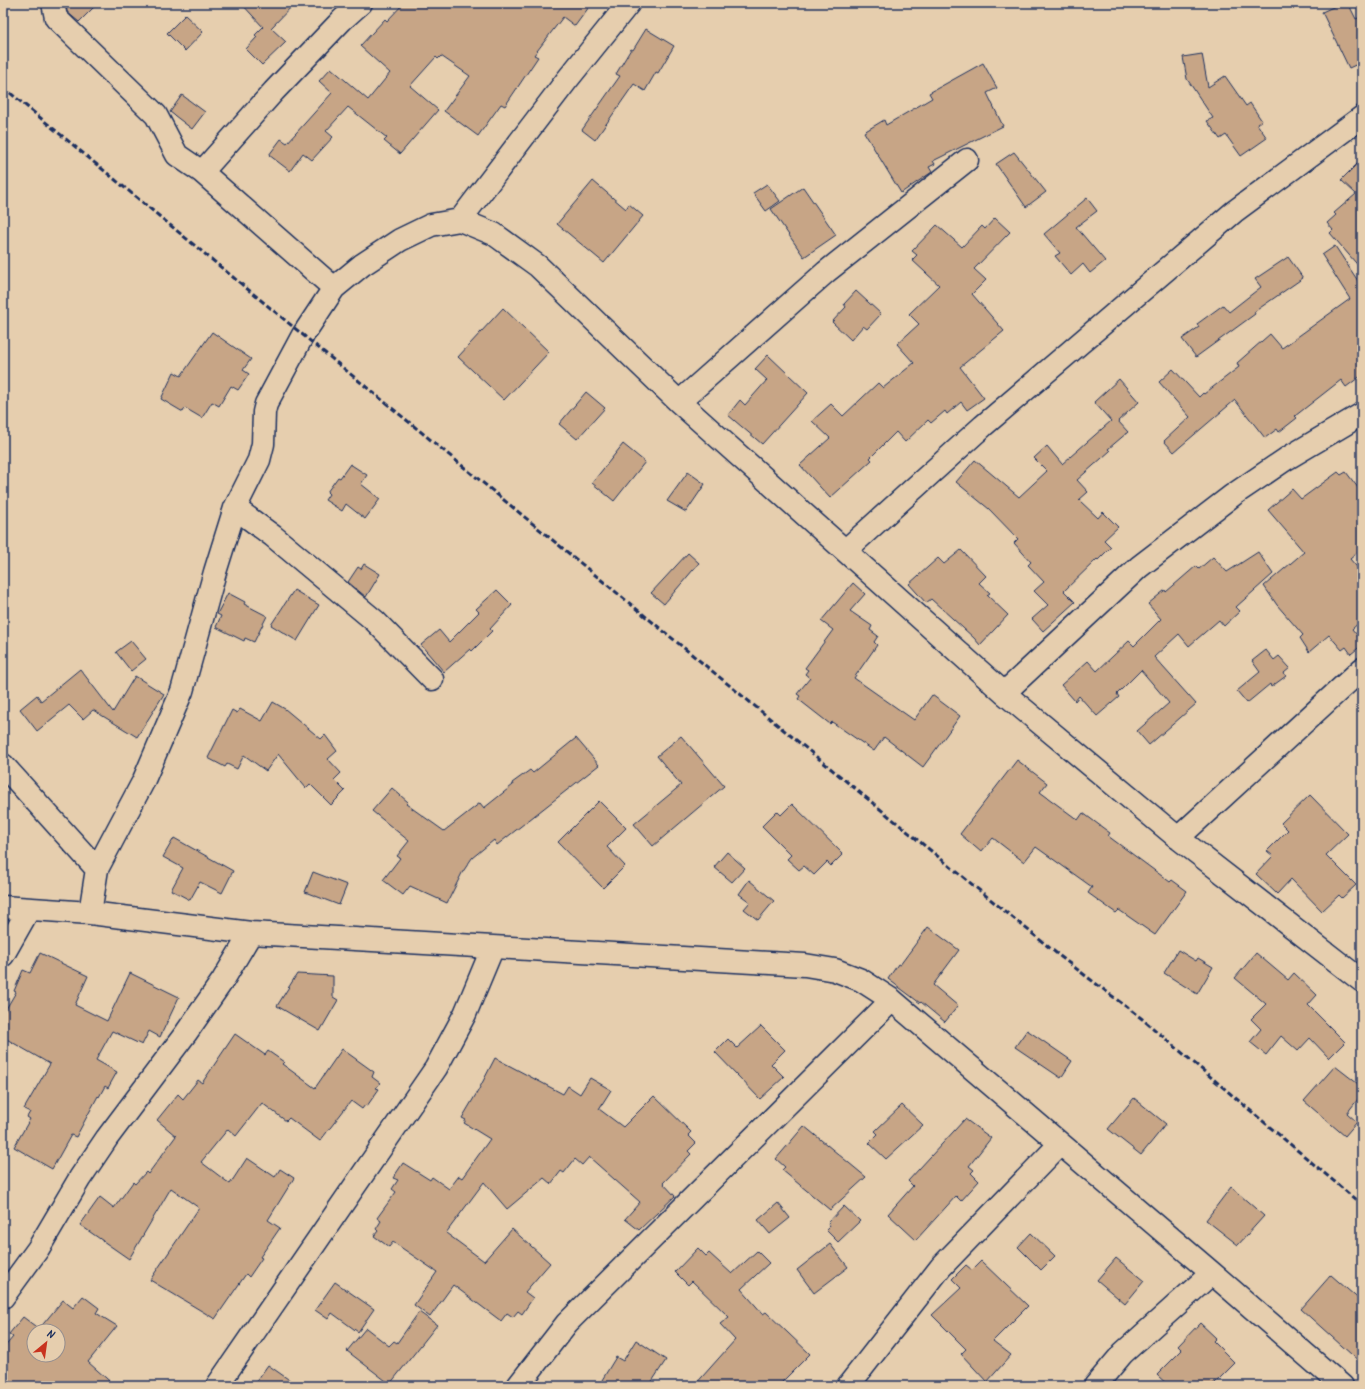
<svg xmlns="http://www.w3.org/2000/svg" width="1365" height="1389" font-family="Kalam,sans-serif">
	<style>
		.building { fill: #c7a586; stroke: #1b2f5e; fill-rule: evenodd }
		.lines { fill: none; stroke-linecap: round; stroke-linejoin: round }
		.minor-casing { stroke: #1b2f5e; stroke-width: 25 }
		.minor { stroke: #e6ceae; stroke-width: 22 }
		.rail { stroke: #1b2f5e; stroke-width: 3; stroke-dasharray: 6 3; stroke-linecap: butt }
	</style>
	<rect width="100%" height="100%" fill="#e6ceae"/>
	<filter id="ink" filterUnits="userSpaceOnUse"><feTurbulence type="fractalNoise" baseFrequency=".025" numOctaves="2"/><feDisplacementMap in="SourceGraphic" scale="8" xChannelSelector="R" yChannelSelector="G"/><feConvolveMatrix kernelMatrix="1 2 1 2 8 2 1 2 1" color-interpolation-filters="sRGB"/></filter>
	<g filter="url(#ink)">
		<path class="building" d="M 66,3 L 98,3 L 79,22 L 67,12 Z
			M 241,3 L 295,3 L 271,28 L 286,42 L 262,65 L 246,49 L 257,37 L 255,35 L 263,27 Z
			M 404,3 L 592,3 L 575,26 L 563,17 L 534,55 L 538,57 L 505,106 L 501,104 L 478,136 L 444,111 L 470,76 L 441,56 L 438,59 L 436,57 L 410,86 L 438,110 L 400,154 L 384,141 L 387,138 L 348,107 L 326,131 L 333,137 L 312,160 L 303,153 L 290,171 L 269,155 L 281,139 L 287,143 L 332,93 L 319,81 L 331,68 L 368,100 L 390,73 L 360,46 L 385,19 L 387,21 Z
			M 1342,3 L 1348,3 L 1356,19 L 1362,16 L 1362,62 L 1349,68 L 1322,12 Z
			M 185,15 L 203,32 L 185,51 L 167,33 Z
			M 646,29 L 674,46 L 658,73 L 656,72 L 645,91 L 634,84 L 595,140 L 582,130 L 620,76 L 616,74 L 631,49 L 633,50 Z
			M 1202,54 L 1208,87 L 1225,76 L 1246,106 L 1250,103 L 1262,121 L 1257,124 L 1267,138 L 1241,156 L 1226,135 L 1220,139 L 1207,121 L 1213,118 L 1187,79 L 1183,57 Z
			M 983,63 L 997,88 L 987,93 L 1003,126 L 933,161 L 935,164 L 929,167 L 932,172 L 901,193 L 864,132 L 884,120 L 886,125 L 932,98 L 929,93 Z
			M 182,95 L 205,112 L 192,129 L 170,112 Z
			M 1014,152 L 1046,192 L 1026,207 L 996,164 Z
			M 1362,159 L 1362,270 L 1330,233 L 1333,230 L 1327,223 L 1336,215 L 1334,213 L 1356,194 L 1341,180 Z
			M 593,181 L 626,209 L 629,204 L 643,216 L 604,263 L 557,224 Z
			M 767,184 L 780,201 L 766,211 L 753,193 Z
			M 803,187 L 836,235 L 804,257 L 771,209 Z
			M 1087,198 L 1097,211 L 1076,227 L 1105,261 L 1090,273 L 1083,264 L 1071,275 L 1055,256 L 1060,253 L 1044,234 Z
			M 995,218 L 1010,232 L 974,269 L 986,280 L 972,294 L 1004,331 L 960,367 L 984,398 L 967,410 L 961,402 L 947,414 L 945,411 L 931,423 L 928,420 L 905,442 L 896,432 L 870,458 L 872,460 L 830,498 L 800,465 L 830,438 L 812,421 L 831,404 L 843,416 L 878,383 L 883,388 L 914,363 L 897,344 L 919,324 L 909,314 L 939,285 L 912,260 L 917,255 L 912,251 L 937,225 L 962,247 L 982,226 L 985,229 Z
			M 1335,246 L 1362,287 L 1362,375 L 1346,387 L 1341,380 L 1295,416 L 1297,418 L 1279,432 L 1277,429 L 1265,438 L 1235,400 L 1174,452 L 1164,441 L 1190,417 L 1159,382 L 1173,369 L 1199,397 L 1203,393 L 1204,394 L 1239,367 L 1237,363 L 1270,334 L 1282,348 L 1350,299 L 1322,255 Z
			M 1288,257 L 1303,278 L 1254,312 L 1255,314 L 1196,357 L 1182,339 L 1199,327 L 1197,324 L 1223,305 L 1229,312 L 1261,287 L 1255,279 Z
			M 856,291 L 881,314 L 867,329 L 863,326 L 851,340 L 832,322 L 846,307 L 844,304 Z
			M 503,308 L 549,352 L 504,400 L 458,357 Z
			M 212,332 L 251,359 L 243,370 L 249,374 L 238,390 L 231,386 L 219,406 L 212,402 L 202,418 L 185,408 L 183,412 L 161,399 L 174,372 L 181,376 Z
			M 768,355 L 808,393 L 762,444 L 728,415 L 740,400 L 745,405 L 767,380 L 755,369 Z
			M 1119,379 L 1139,402 L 1118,421 L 1128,432 L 1108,449 L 1110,451 L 1077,480 L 1088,492 L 1079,500 L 1098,518 L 1103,512 L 1118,527 L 1104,540 L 1111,547 L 1098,560 L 1097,559 L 1064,591 L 1075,602 L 1043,631 L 1032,619 L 1048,605 L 1034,591 L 1044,582 L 1028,565 L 1031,562 L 1014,543 L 1018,539 L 989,509 L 956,482 L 975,460 L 1019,497 L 1047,471 L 1034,458 L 1047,446 L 1062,464 L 1111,421 L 1094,402 Z
			M 586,392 L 605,408 L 577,439 L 559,424 Z
			M 623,444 L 645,462 L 614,501 L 592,483 Z
			M 350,464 L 367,475 L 361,484 L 380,499 L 365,519 L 346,504 L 342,511 L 325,500 L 329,494 L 327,492 L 338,477 L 340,478 Z
			M 688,472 L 705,484 L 686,512 L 667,501 Z
			M 1338,472 L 1341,475 L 1346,472 L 1362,493 L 1362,549 L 1350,559 L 1362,573 L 1362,620 L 1352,629 L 1362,641 L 1362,645 L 1351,654 L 1346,647 L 1342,650 L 1329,635 L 1309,652 L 1300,638 L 1303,635 L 1277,605 L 1264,586 L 1304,552 L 1268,510 L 1292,489 L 1301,499 Z
			M 961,550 L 986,576 L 979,583 L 990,593 L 987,595 L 1008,615 L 980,645 L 974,638 L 931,599 L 926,603 L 909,584 L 938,558 L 944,564 Z
			M 1258,552 L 1273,574 L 1236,607 L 1240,611 L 1224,626 L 1219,620 L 1189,646 L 1179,634 L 1154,657 L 1196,704 L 1149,745 L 1137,731 L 1169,703 L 1141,670 L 1117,694 L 1119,697 L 1097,716 L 1079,696 L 1075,701 L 1061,685 L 1088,661 L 1097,671 L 1129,641 L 1134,646 L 1161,619 L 1148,604 L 1165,590 L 1166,592 L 1196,566 L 1199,569 L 1213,557 L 1227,572 Z
			M 688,553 L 699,563 L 664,604 L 651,593 Z
			M 364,564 L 380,574 L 366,597 L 348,582 L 358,567 L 361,569 Z
			M 853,583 L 865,594 L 850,611 L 872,626 L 870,630 L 878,636 L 874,642 L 877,645 L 854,678 L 914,720 L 932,695 L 960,716 L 923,767 L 884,737 L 874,751 L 832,722 L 830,724 L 798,699 L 800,696 L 797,694 L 810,678 L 805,674 L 808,670 L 805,668 L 833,630 L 821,621 Z
			M 294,590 L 319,605 L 297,641 L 271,625 Z
			M 497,590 L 512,605 L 490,629 L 492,631 L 472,651 L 470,649 L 444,672 L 421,645 L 439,630 L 449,642 L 479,612 L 476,609 Z
			M 228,593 L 245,602 L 244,604 L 267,616 L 254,642 L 245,638 L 244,641 L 216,627 L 221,616 L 217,614 Z
			M 131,641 L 146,659 L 131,671 L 116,652 Z
			M 1266,650 L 1274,660 L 1279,656 L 1290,668 L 1284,673 L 1286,676 L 1271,687 L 1270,684 L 1247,703 L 1237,691 L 1260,672 L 1252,661 Z
			M 80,669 L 113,712 L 135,676 L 164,694 L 137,737 L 93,710 L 83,719 L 69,705 L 37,731 L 20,709 L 37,695 L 41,701 Z
			M 273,702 L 285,709 L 321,739 L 325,735 L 337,751 L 328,759 L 341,773 L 334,780 L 345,791 L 331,805 L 310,784 L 306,788 L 278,754 L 266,771 L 244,755 L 237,769 L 227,764 L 225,767 L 208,758 L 232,710 L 237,713 L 240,709 L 262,721 Z
			M 681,736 L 724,786 L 653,846 L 634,824 L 681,785 L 657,756 Z
			M 576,738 L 599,765 L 497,845 L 494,840 L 472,858 L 462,873 L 447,903 L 410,886 L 403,895 L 383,880 L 400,858 L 397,856 L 409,841 L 372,811 L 392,788 L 408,802 L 406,804 L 444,831 L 480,803 L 484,808 L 513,785 L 512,783 L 530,770 L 533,773 Z
			M 1017,760 L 1047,783 L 1040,792 L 1078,820 L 1083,813 L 1110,833 L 1108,836 L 1170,882 L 1172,880 L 1187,891 L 1155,935 L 1119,910 L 1116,913 L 1088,893 L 1092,887 L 1036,847 L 1024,862 L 993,838 L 981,852 L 960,834 Z
			M 1310,795 L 1348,834 L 1326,855 L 1356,885 L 1342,898 L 1339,895 L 1322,911 L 1291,879 L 1277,894 L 1256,874 L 1273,856 L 1267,851 L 1288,830 L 1281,823 Z
			M 599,801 L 626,828 L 607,847 L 625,866 L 603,888 L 558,842 Z
			M 792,804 L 843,854 L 831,866 L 827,862 L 814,875 L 804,866 L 799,870 L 787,859 L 791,855 L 762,826 L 777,811 L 781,815 Z
			M 174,838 L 233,871 L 222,893 L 200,882 L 190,900 L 171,890 L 183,868 L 163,857 Z
			M 727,852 L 745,868 L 732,882 L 714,867 Z
			M 313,872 L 347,885 L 339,905 L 305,892 Z
			M 749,880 L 774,901 L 758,920 L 744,909 L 750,902 L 739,894 Z
			M 928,927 L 959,950 L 933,985 L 958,1006 L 945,1022 L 921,1002 L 920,1003 L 888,979 L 898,964 L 900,965 Z
			M 1178,950 L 1196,961 L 1198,958 L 1213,967 L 1197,994 L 1164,973 Z
			M 40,953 L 88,976 L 75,1005 L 107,1021 L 130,973 L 179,997 L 160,1037 L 149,1031 L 142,1045 L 112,1031 L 96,1060 L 117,1072 L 108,1088 L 105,1086 L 99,1097 L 98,1096 L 76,1137 L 71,1135 L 52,1169 L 14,1147 L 30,1119 L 27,1117 L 30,1112 L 24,1109 L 50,1064 L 3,1037 L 3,1014 L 16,992 L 14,991 L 23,970 L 30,973 Z
			M 1256,953 L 1288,980 L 1294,973 L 1317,995 L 1308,1005 L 1345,1042 L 1329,1058 L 1310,1038 L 1298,1051 L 1281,1036 L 1266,1055 L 1250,1042 L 1261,1029 L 1251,1019 L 1266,1004 L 1235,978 Z
			M 297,974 L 333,976 L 333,997 L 338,1000 L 320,1031 L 277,1006 Z
			M 761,1026 L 785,1050 L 771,1064 L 784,1077 L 760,1099 L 715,1052 L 728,1039 L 737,1048 Z
			M 1027,1030 L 1072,1061 L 1061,1078 L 1015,1047 Z
			M 235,1034 L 265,1055 L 268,1051 L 284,1062 L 282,1064 L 315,1088 L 342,1049 L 374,1072 L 372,1077 L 380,1083 L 376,1088 L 379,1089 L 367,1106 L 365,1105 L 362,1109 L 351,1101 L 320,1141 L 289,1118 L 286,1121 L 262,1103 L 236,1136 L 228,1129 L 201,1162 L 230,1184 L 247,1158 L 275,1177 L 280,1169 L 294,1178 L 268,1220 L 280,1228 L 260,1257 L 262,1258 L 249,1277 L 246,1274 L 215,1319 L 150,1280 L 199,1208 L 171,1188 L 129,1259 L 80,1225 L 100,1197 L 114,1208 L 133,1182 L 135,1184 L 146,1172 L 148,1174 L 176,1136 L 157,1120 L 178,1094 L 183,1099 L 198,1080 L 202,1083 Z
			M 495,1058 L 563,1094 L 568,1086 L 580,1094 L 590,1078 L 611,1090 L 599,1109 L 623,1127 L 654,1096 L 691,1132 L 688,1135 L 696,1143 L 688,1151 L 691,1154 L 663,1183 L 675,1196 L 639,1230 L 625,1219 L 640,1202 L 589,1157 L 582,1165 L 575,1159 L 564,1173 L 561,1171 L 551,1184 L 544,1178 L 507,1209 L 484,1182 L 446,1233 L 484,1261 L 512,1229 L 550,1263 L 525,1292 L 533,1298 L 522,1314 L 518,1311 L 513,1317 L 507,1313 L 501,1321 L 453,1285 L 430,1317 L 414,1305 L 437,1272 L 393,1242 L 389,1247 L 374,1236 L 378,1231 L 376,1229 L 381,1221 L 377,1218 L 396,1192 L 392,1189 L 398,1180 L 393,1178 L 403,1163 L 430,1180 L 432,1177 L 449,1189 L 459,1176 L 462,1178 L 490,1139 L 464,1123 L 466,1120 L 462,1118 L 478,1091 Z
			M 1335,1066 L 1362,1087 L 1362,1094 L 1347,1113 L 1357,1122 L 1345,1136 L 1304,1101 Z
			M 1134,1098 L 1166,1124 L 1141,1155 L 1108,1129 Z
			M 902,1105 L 923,1125 L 886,1159 L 869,1143 L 878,1134 L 875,1131 Z
			M 965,1119 L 991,1138 L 969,1166 L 974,1170 L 971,1173 L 979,1181 L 961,1201 L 956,1196 L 916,1240 L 888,1214 L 913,1186 L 908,1181 Z
			M 804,1126 L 866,1177 L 830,1210 L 782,1170 L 785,1167 L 776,1159 Z
			M 1231,1187 L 1264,1216 L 1238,1245 L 1206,1220 Z
			M 778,1203 L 790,1218 L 770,1234 L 758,1220 Z
			M 844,1206 L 860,1221 L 838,1242 L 826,1230 L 830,1226 L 828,1223 Z
			M 1031,1233 L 1055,1256 L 1041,1270 L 1018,1247 Z
			M 830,1244 L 848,1267 L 814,1293 L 797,1270 Z
			M 698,1248 L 706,1256 L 709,1253 L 732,1274 L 757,1251 L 769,1263 L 741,1289 L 763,1314 L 766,1312 L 810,1354 L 778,1386 L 694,1386 L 735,1340 L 720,1324 L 729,1317 L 692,1281 L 688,1285 L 675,1272 Z
			M 1116,1258 L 1144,1281 L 1125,1304 L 1097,1280 Z
			M 981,1261 L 1028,1306 L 993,1341 L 1011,1355 L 987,1382 L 961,1354 L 966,1349 L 932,1315 L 961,1288 L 952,1279 L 966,1265 L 972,1270 Z
			M 1331,1275 L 1362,1302 L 1362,1364 L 1301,1309 Z
			M 335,1282 L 374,1309 L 358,1332 L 332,1313 L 328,1319 L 315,1310 Z
			M 83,1296 L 99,1308 L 96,1313 L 117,1326 L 88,1362 L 115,1386 L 3,1386 L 3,1349 L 13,1337 L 9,1334 L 23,1317 L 39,1329 L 63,1300 L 73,1308 ZM 34,1331 L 58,1331 L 58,1355 L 34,1355 Z
			M 419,1312 L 437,1325 L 390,1384 L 347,1351 L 366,1328 L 389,1346 L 394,1341 L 397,1343 Z
			M 1200,1323 L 1216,1338 L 1213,1341 L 1235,1363 L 1212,1386 L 1169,1386 L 1157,1375 L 1182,1350 L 1178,1346 Z
			M 636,1340 L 666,1360 L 649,1386 L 611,1386 L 602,1380 L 616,1357 L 623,1361 Z
			M 268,1365 L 298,1386 L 253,1386 Z"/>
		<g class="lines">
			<g class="minor-casing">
				<path id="minor" d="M 53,3 L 56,18 L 156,115 L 177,155 L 202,172 L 334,288
					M 202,172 L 274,91 L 342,20 L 361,3
					M 460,220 L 567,80 L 629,3
					M 679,402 L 826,272 L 967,160
					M 235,508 L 273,536 L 375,621 L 432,679
					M 846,550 L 983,426 L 1235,211 L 1362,117
					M 1004,693 L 1139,567 L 1233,495 L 1286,459 L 1362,414
					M 3,765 L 97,869
					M 1178,838 L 1362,669
					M 3,907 L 90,913 L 251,933 L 805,965 L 835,970 L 861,980 L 892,1000 L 1212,1273 L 1342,1386
					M 90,913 L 97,869 L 143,782 L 182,691 L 215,572 L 235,508 L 259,460 L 263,444 L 264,412 L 266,404 L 303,335 L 334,288 L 362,265 L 400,240 L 431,225 L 460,220 L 494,234 L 538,266 L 679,402 L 1004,693 L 1178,838 L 1362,981
					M 3,955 L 29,909
					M 3,1297 L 38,1249 L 80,1178 L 107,1138 L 186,1033 L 223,980 L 251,933
					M 217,1386 L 436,1068 L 465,1014 L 493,947
					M 518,1386 L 567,1323 L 892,1000
					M 848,1386 L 941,1267 L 1060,1144
					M 1095,1386 L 1123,1353 L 1212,1273"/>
			</g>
			<use href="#minor" class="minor"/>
			<path class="rail" d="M 3,87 L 303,335 L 919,841 L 1061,957 L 1141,1018 L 1362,1205"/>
		</g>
	</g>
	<rect width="1365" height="1389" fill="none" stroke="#e6ceae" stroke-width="16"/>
	<rect x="8" y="8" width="1349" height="1373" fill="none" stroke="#1b2f5e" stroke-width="1.5" filter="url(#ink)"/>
	<g transform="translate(46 1343) rotate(29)"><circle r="19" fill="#e6ceae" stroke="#958e8e"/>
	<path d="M0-3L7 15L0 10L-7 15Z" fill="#c8321e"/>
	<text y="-6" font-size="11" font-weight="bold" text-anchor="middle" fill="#1b2f5e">N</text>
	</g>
</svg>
